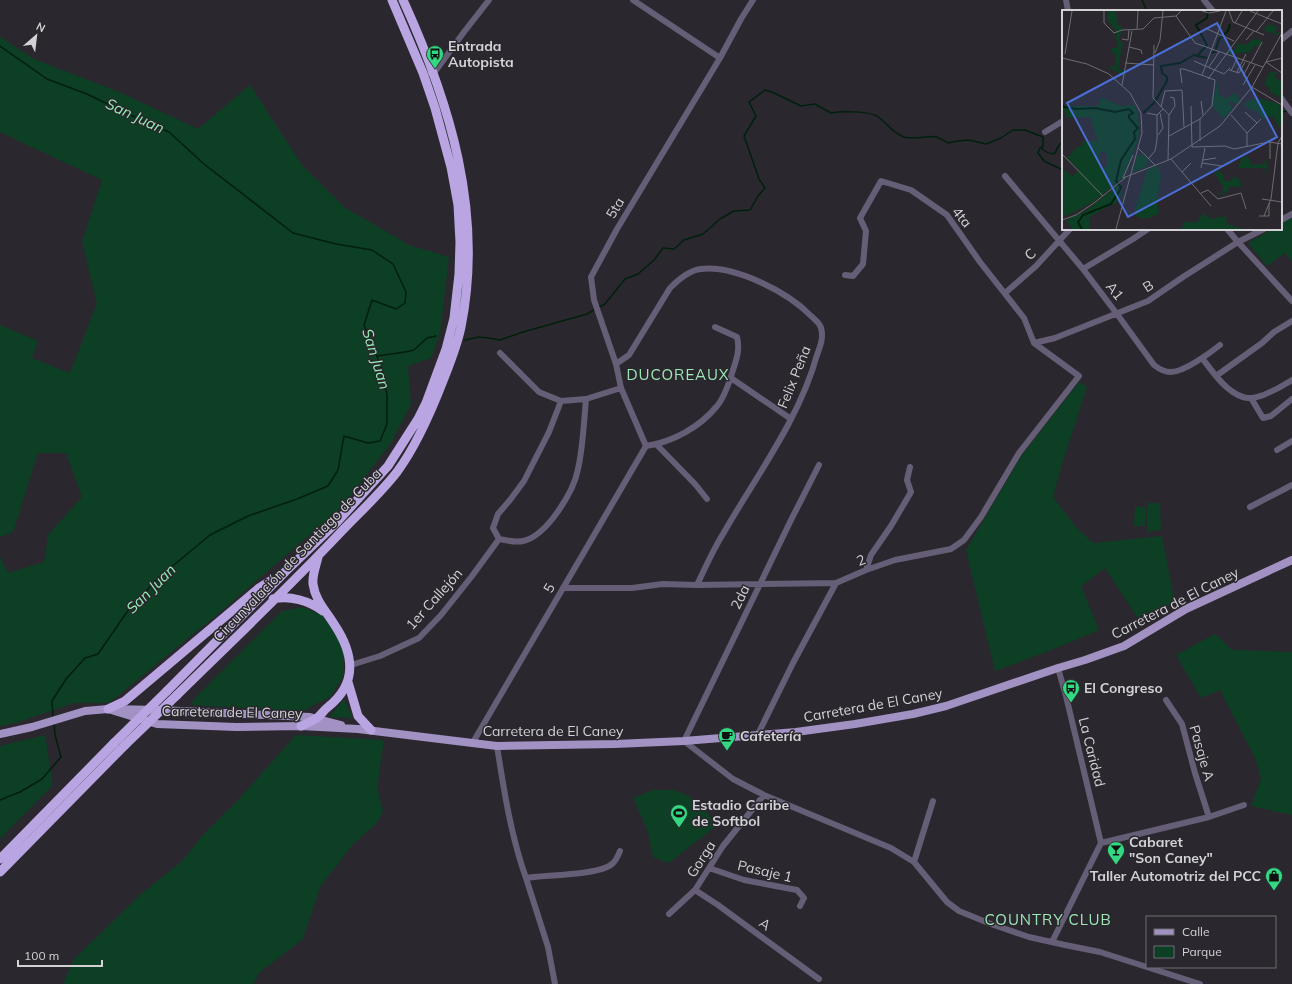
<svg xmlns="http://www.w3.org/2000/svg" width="1292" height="984" font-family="Mulish,sans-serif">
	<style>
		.green { fill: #0d3f24 }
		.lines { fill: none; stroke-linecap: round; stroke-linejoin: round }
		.stream { stroke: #001f0d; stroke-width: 1.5 }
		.minor { stroke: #665e76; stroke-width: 6 }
		.major { stroke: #a291c3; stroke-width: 8 }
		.highway { stroke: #b9a5e2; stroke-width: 9 }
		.highway-bridge { stroke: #b9a5e2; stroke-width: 9 }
		.labels { text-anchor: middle; stroke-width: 3; stroke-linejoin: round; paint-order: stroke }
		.poi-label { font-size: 14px; font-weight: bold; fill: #d2d1d5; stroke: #2a282e; text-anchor: start }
		.street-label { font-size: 14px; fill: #d2d1d5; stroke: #2a282e }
		.water-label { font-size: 15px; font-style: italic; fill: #93ecb2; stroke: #2a282e }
		.neighbourhood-label { font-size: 15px; letter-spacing: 1px; fill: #9de7b6; stroke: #2a282e }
		.inset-river { fill: none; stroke: #001f0d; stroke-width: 2 }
		.inset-road { fill: none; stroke: #6d6c71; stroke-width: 1 }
		.view { fill: #4a6fd7; fill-opacity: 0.15; stroke: #4a6fd7; stroke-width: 2 }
		.inset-edge { fill: none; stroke: #d2d1d5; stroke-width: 2 }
	</style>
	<rect width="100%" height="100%" fill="#2a282e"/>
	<path class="green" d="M 0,37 L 34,59 L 124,94 L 198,129 L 250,85 L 302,165 L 344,207 L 409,245 L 449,257 L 440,333 L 431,358 L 408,366 L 411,404 L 391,443 L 342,507 L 219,613 L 109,703 L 74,703 L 15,723 L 0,726 L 0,557 L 8,573 L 44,562 L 48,535 L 82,497 L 66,453 L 38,453 L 13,532 L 0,537 L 0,325 L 38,341 L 32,358 L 70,373 L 97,303 L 82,242 L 102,180 L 0,132 Z
		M 1291,218 L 1292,219 L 1292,262 L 1285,253 L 1267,266 L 1248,243 L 1272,229 L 1281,229 L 1281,224 Z
		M 1079,382 L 1087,387 L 1062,464 L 1053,497 L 1076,527 L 1093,543 L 1162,536 L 1175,603 L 1139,620 L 1105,568 L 1081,586 L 1099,630 L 1051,650 L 995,671 L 966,550 L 1022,455 Z
		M 1147,503 L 1160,503 L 1161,530 L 1147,532 Z
		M 1135,507 L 1146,507 L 1145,526 L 1134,526 Z
		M 303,607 L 323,616 L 335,631 L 344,655 L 344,675 L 331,696 L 303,711 L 190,705 L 199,694 L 282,611 Z
		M 1215,634 L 1232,650 L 1292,652 L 1292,815 L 1251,806 L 1261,779 L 1256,760 L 1220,690 L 1201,698 L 1176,655 Z
		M 344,699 L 353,718 L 329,717 Z
		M 45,735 L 53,785 L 0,839 L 0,746 Z
		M 296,735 L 384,740 L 377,788 L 383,811 L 377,823 L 353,844 L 320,887 L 303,939 L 259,973 L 253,984 L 63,984 L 74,959 L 140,895 L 182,861 L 204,834 L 237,801 Z
		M 653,790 C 659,790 666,790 672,790 C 692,793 706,810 717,825 L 669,863 L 653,857 L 648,832 L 633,798 Z"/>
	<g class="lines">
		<path class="stream" d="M 1142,0 L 1147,11
			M 0,46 L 47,79 L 87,94 L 126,113 L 169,132 L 204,164 L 293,233 L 336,244 L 372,250 L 393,264 L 406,292 L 405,303 L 396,309 L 372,300 L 364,325 L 382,369 L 387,395 L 387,424 L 380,441 L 368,443 L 344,436 L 338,470 L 328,486 L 297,499 L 248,516 L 210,535 L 157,579 L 127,612 L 98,654 L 85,658 L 66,679 L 52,701 L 53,718
			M 1281,112 L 1288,111
			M 1043,146 L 1042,149 C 1046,152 1049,154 1054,154 C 1058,150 1057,144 1063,142
			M 599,307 L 605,304 L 625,279 L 638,274 L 654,260 L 663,248 L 674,249 L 684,240 L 703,234 L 720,219 L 734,211 L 750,210 L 758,196 L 765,188 L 759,179 L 744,136 L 756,116 L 749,102 L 765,90 L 774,93 L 801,106 L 815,104 L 831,113 C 841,111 868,111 877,116 C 887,123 891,132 904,137 C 915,140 930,135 937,137 C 941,139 945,141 948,143 L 958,141 L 969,140 L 986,144 L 1001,138 L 1013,130 L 1025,130 L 1043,137 L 1043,146 L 1040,148 L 1038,153 L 1044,161 L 1063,170
			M 465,340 L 479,337 L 488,338 L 500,340 L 523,332 L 587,314 L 594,310
			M 377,356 L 405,352 L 414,350 L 427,338 L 436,336
			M 0,800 L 20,792 L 42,779 L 61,757 L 55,735 L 54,723"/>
		<path class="minor" d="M 633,0 L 720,58
			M 1066,0 L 1068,11
			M 1204,0 L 1213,11
			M 1281,40 L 1292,31
			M 431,73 L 434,73 L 464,32 L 489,0
			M 1281,98 L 1292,113
			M 1045,132 L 1063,121
			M 1005,176 L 1083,269 L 1117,314 L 1154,365 C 1159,369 1164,372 1171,372 C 1184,372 1210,353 1220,345
			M 1281,220 L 1292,214
			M 1227,229 L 1238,242 L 1292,301
			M 1083,269 L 1133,239 L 1148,229
			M 1005,293 L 1036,266 L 1070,229
			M 1034,343 L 1055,338 L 1148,301 L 1183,277 L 1238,242 L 1264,229
			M 500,353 L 539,392 L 561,401 L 586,399 L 621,388
			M 1202,358 C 1212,371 1226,392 1243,397 C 1250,400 1263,396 1270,392 C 1278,389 1285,384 1292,380
			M 616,364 L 629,355 L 670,288 C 678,280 690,270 701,269 C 734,265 786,291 810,315 C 813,318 820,323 821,328 C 824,337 820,347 817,355 C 799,420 756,476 723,534 C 713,550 705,568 697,585
			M 1216,376 L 1262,343 L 1274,332 L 1292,321
			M 731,378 L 791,419
			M 1251,398 L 1263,418 L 1271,416 L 1292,399
			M 656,444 L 695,484 L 707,499
			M 646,446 L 621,388 L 616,364 L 594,300 L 591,277 L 617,229 L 720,58 L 741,19 L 753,0
			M 646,446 C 673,442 700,427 717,406 C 724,398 730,380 733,370 C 737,358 740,349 737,337 L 715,327
			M 1277,450 L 1292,441
			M 819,465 L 792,518 L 684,741 L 733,779 L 764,795 L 891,848 L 914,862 L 947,902 L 959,911 L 991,924 L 1029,937 L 1065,945 L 1100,952 L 1200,984
			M 1250,507 L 1292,485
			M 499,539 C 506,540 515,543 523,541 C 547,536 574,491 578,469 C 583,447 584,421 586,399
			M 499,539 L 493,528 L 498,514 L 510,500 L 524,481 L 549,432 L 561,401
			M 866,570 L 871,555 L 891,526 L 911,492 L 907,480 L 910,467
			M 563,588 L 632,588 L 663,584 L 697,585 L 836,583 L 866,570 L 895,560 L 951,549 L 964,540 L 981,517 L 1019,453 L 1079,376 L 1034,343 L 1024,318 L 980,262 L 947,215 L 911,190 L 881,181 L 860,218 L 866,231 L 863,264 L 853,276 L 845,275
			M 351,665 L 380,656 L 419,638 L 441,615 L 472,576 L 499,539
			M 1166,700 L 1182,724 L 1195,773 L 1209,817
			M 758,734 L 793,663 L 836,583
			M 472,744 C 530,644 588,545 646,446
			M 497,746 C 504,791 511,836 526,878
			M 1101,843 L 1209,817 L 1244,805
			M 914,862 L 933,801
			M 709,868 L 744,880 L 797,890 L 804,898 L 800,906
			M 695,890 L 718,905 L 819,979
			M 669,914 L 695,890 L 723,846 L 764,795
			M 1052,942 L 1101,843 L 1066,696 L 1058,668
			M 555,984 L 548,947 L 526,878 C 545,875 600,875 612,864 C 616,861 618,856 620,851"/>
		<path class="major" d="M 108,709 L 157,724 L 236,727 L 301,726 L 358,729 L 497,746 L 615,744 L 684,741 L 796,732 L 855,724 L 913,714 L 946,706 L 1058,668 L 1085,660 L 1124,646 L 1186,609 L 1292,560
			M 0,734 L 32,727 L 85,711 L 108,709 L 159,710 L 310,717 L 341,725"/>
		<path class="highway" d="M 273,599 C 290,595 309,601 323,611
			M 348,682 L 358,716 L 371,730
			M 167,691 L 285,572 L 337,522 L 388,466 L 418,419 L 426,403 L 446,349 L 454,318 L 459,274 L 460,242 L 458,205 L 451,167 L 435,108 L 423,73 L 392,0
			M 177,695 C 231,642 286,590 339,534 C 358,514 380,494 397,472 C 417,445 431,412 443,381 C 450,363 457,346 461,327 C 484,213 450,103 403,0
			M 108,709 L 125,701 L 259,588 L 270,581
			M 301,726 C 306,724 312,721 317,718 C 321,715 324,710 328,707 C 358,683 354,654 334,624 C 326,611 315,600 313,584 C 312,575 316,566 318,557
			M 0,859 L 114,743
			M 0,872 L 125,745"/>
		<path class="highway-bridge" d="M 114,743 L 167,691
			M 125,745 L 177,695"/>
	</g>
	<defs>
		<g id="bus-pin" transform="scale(0.9)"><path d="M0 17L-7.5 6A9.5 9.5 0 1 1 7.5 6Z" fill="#33d882" stroke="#2a282e"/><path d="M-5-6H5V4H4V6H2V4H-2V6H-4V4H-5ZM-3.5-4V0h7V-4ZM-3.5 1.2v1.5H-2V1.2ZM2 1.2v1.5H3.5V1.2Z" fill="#111"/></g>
		<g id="cafe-pin" transform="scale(0.9)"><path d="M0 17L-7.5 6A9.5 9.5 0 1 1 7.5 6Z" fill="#33d882" stroke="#2a282e"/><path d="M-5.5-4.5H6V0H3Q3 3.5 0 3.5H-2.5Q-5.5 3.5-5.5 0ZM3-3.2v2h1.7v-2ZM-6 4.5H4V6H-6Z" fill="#111"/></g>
		<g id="stadium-pin" transform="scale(0.9)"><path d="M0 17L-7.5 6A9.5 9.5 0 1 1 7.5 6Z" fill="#33d882" stroke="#2a282e"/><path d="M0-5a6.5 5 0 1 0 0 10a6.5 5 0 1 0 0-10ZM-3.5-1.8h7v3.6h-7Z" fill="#111"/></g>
		<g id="bar-pin" transform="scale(0.9)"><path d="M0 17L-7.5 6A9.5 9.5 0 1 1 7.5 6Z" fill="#33d882" stroke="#2a282e"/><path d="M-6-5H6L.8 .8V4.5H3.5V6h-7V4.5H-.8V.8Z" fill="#111"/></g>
		<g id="shop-pin" transform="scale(0.9)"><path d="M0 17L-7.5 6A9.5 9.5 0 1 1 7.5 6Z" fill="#33d882" stroke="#2a282e"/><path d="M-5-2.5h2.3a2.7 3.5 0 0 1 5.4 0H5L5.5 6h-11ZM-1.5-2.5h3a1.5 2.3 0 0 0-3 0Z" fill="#111"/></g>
	</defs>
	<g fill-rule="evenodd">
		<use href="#bus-pin" x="435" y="54"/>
		<use href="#bus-pin" x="1071" y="688"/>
		<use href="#cafe-pin" x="727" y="736"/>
		<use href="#stadium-pin" x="679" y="813"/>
		<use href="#bar-pin" x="1116" y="850"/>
		<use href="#shop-pin" x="1274" y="876"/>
	</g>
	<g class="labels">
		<g class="poi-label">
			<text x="448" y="51">Entrada<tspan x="448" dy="16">Autopista</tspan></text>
			<text x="1084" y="693">El Congreso</text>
			<text x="740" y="741">Cafetería</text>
			<text x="692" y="810">Estadio Caribe<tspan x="692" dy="16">de Softbol</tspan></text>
			<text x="1129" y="847">Cabaret<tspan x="1129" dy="16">"Son Caney"</tspan></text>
			<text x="1261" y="881" text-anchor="end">Taller Automotriz del PCC</text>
		</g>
		<g class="street-label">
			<text transform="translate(615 208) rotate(-59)" y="5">5ta</text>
			<text transform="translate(962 217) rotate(51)" y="5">4ta</text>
			<text transform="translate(1030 254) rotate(-45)" y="5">C</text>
			<text transform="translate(1148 286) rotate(-33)" y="5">B</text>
			<text transform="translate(1115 291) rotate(52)" y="5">A1</text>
			<text transform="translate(794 377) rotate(-68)" y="5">Felix Peña</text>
			<text transform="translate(297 555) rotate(-46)" y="5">Circunvalación de Santiago de Cuba</text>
			<text transform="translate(861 560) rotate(-21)" y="5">2</text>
			<text transform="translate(549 588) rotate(-58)" y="5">5</text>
			<text transform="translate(740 597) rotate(-64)" y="5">2da</text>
			<text transform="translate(434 599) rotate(-48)" y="5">1er Callejón</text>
			<text transform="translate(1175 603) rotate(-27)" y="5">Carretera de El Caney</text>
			<text transform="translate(873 705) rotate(-10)" y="5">Carretera de El Caney</text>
			<text transform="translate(232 712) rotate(1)" y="5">Carretera de El Caney</text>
			<text x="553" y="736">Carretera de El Caney</text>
			<text transform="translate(1092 752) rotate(76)" y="5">La Caridad</text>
			<text transform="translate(1202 753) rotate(74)" y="5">Pasaje A</text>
			<text transform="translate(701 859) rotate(-57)" y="5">Gorga</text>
			<text transform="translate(765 871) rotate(13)" y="5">Pasaje 1</text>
			<text transform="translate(765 924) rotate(36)" y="5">A</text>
		</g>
		<g class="water-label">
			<text transform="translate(135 116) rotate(25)" y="5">San Juan</text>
			<text transform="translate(376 359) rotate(73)" y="5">San Juan</text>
			<text transform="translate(151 589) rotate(-45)" y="5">San Juan</text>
		</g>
		<g class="neighbourhood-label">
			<text x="678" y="380">DUCOREAUX</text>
			<text x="1048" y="925">COUNTRY CLUB</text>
		</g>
	</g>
	<g transform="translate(1062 10)">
		<rect width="220" height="220" fill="#2a282e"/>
		<path d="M 45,1 L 54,1 L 55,14 L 60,17 L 57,32 L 61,33 L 56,59 L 61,60 L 60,65 L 46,57 L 53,56 L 54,44 L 49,43 L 50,38 L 55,38 L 54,21 L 46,11 ZM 207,14 L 215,17 L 213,23 L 217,22 L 217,25 L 201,20 ZM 190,29 L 200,30 L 197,36 L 192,36 L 188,42 L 165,44 L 168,39 L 174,40 L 175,33 L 185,35 ZM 210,62 L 215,62 L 212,67 L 220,72 L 218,83 L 220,88 L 209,83 L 206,76 L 202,75 L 207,63 ZM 154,71 L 158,86 L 165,88 L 173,83 L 178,90 L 175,95 L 168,91 L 167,94 L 171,98 L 162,109 L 151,97 ZM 39,87 L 58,96 L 73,95 L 77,108 L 75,110 L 78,114 L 76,130 L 61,168 L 31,192 L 0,208 L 0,159 L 11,166 L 17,160 L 5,148 L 15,137 L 20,136 L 21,131 L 36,131 L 28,107 L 5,108 L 0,96 L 36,96 ZM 41,141 L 45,145 L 45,155 L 41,159 L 37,156 L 37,143 ZM 197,88 L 217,94 L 217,99 L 220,98 L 218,120 L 211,106 L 200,109 L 197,103 L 182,96 L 185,91 ZM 80,144 L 87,150 L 84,157 L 70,163 L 75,146 ZM 180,147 L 186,147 L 190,155 L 202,154 L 205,149 L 205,164 L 203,158 L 176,158 ZM 95,155 L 99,165 L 95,190 L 97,203 L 88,208 L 78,208 L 73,205 L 73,199 L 85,160 ZM 159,161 L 163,171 L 168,171 L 173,166 L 179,172 L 179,177 L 167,176 L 167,180 L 156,187 L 162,179 L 152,162 ZM 56,175 L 60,181 L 57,191 L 27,207 L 27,219 L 10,219 L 4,210 L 24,201 ZM 141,203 L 149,209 L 163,206 L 165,214 L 182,219 L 120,219 L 122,212 L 135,212 Z" fill="#0d3f24" fill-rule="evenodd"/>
		<path class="inset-river" d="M 149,43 L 153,42 L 157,29 L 166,21 L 168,14M 135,46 L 145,35 L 134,15 L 145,8 L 146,1M 0,94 L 2,97 L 15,99 L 33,98 L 53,102 L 67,99 L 71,103 L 67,105 L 67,108 L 76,118 L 72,122 L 73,129 L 59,150 L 54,171 L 59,177 L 58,180 L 49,194 L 21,205 L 16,212 L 20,219M 81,103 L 92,93 L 105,71 L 105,67 L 100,63 L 99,56 L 118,53 L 132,45 L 145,48"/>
		<path class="inset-road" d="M 42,1 L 42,13 L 52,23 L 60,20 L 81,19 L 92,8 L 114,6 L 119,1M 140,1 L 147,3 L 158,1M 167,1 L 171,12 L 202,25M 188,1 L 220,14M 114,6 L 133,33 L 201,57M 173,13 L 180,1M 143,18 L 172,31M 75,19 L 76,1M 194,22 L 211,1M 60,29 L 66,30 L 67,20M 184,30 L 192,21M 92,35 L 91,88 L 107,105M 67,37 L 79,40 L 80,44M 93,43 L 98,30 L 101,1M 3,44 L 10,1M 0,48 L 25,54 L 47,64 L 68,83 L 79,103 L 80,123 L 54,219M 132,51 L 162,64 L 168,58M 204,52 L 220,63M 204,52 L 220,48M 63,53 L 92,55M 189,53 L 200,32M 147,57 L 157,42M 167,60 L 177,63 L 183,52M 169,61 L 175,49M 175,62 L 184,44M 140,65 L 164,1M 181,66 L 188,53M 146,69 L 196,1M 60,75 L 70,21M 181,75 L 193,55M 190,77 L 220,95M 139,91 L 141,105M 129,96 L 130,137 L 163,136 L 172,139 L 207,132 L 220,134M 99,97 L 103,81 L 120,80 L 122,117M 183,102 L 195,113M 85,103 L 95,105 L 101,99M 107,105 L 113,96 L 112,88 L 108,87M 169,105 L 185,123 L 185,137M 138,109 L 138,131M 185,123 L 199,109M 96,125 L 101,118 L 98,103M 107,126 L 138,109 L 150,96 L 153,70 L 122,59 L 118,59 L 120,73M 76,138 L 93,155M 0,144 L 41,186M 87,148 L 93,141 L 95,130 L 95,105M 109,149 L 120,162M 208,149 L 208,132M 106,150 L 107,105M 141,150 L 154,148M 129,153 L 120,162 L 149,196M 140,153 L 160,156M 139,158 L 143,138M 61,168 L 109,149 L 158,116 L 190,77 L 220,23M 61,168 L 71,145M 139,183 L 146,180 L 156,189 L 179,183 L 184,199M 200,189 L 220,192M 197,206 L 207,206 L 207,193M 202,206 L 209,189 L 216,133 L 220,126M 0,210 L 14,205 L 32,193 L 63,168"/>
		<path class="view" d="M 155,13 L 215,127 L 66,207 L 5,93 Z"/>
		<rect width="220" height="220" class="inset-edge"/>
	</g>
	<rect x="1146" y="916" width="130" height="52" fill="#2a282e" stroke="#6d6c71"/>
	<rect x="1154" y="929" width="20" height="6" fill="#a291c3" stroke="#6d6c71"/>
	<text x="1182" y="936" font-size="12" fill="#d2d1d5">Calle</text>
	<rect x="1154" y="946" width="20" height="12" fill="#0d3f24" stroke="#6d6c71"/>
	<text x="1182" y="956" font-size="12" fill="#d2d1d5">Parque</text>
	<g transform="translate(36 36) rotate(28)" stroke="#2a282e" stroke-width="3" paint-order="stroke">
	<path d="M0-3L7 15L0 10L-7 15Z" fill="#d2d1d5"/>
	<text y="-6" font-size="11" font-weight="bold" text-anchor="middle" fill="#d2d1d5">N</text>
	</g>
	<path d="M18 960v6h84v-6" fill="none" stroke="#d2d1d5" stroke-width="2"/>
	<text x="24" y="960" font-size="12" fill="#d2d1d5" stroke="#2a282e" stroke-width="3" paint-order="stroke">100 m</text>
</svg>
